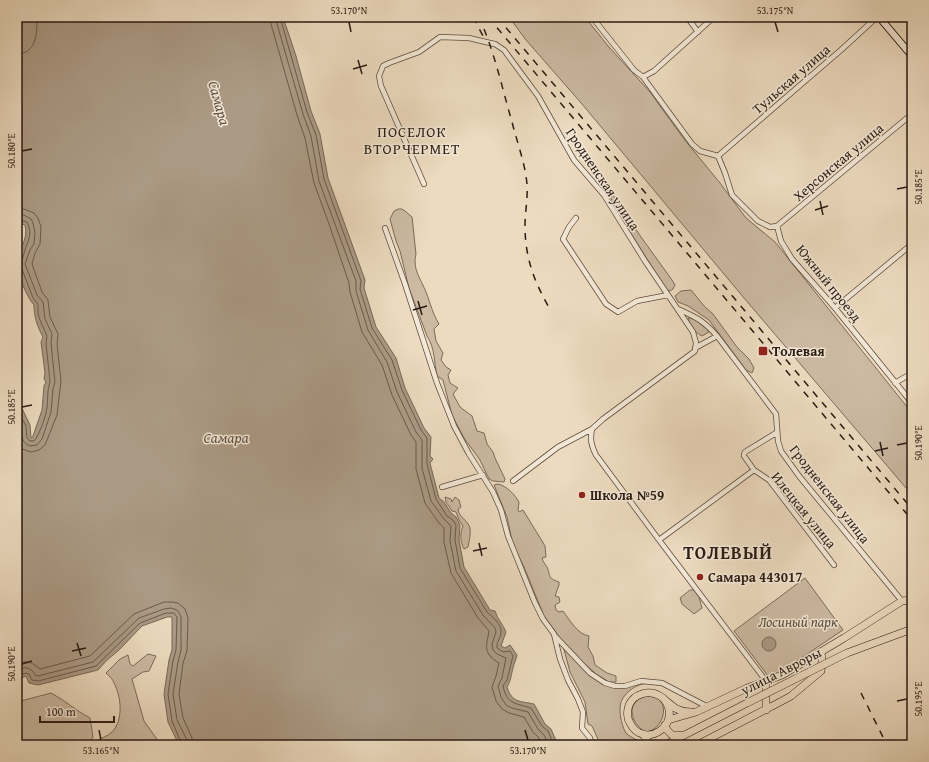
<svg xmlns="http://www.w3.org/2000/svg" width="929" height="762" font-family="'Gentium Book Plus',serif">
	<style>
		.green { fill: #ccbaa3; stroke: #7b6a5b }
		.water { fill: #ab9a85; stroke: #776757 }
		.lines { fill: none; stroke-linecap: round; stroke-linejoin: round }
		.shore { stroke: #6a5a4c; stroke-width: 1 }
		.street-casing { stroke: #5b4b3e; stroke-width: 6 }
		.secondary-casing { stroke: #2a1b13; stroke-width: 8 }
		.primary-casing { stroke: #2a1b13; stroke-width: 8 }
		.street { stroke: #f3e8d6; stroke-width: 4.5 }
		.secondary { stroke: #f3e8d6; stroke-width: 6 }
		.primary { stroke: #eddbc0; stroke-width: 7 }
		.rail { stroke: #2a1b13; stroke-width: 1.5; stroke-dasharray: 7 7; stroke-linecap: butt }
		.primary-bridge-casing { stroke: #2a1b13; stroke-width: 8; stroke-linecap: butt }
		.primary-bridge { stroke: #eddbc0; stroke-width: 7 }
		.ticks { fill: none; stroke: #2a1b13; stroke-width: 1.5 }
		.poi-dot { fill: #8f2418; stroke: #f3e8d6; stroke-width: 1.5 }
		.labels { text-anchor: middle; stroke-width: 3; stroke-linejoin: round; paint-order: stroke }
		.street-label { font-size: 14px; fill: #2a1b13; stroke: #f3e8d6 }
		.poi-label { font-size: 14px; font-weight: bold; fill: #2a1b13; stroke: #f3e8d6; text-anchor: start }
		.park-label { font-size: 14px; font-style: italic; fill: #5b4b3e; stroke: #f3e8d6 }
		.water-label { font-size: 15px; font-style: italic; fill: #5e4e41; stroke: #f3e8d6 }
		.neighbourhood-label { font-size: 15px; letter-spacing: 1px; fill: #2a1b13; stroke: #f3e8d6 }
		.district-label { font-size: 18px; font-weight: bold; letter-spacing: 1px; fill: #2a1b13; stroke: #f3e8d6 }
		.neatline { fill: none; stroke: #2a1b13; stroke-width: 1.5 }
		.ticks-label { font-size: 10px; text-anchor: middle; fill: #2a1b13 }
	</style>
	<rect width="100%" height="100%" fill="#eddbc0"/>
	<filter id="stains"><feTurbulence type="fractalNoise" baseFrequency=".005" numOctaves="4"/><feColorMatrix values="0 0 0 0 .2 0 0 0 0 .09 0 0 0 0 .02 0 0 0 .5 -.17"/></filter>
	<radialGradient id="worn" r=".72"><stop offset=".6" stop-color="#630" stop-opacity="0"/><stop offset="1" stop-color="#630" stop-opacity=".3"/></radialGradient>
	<path class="green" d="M 509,17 L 585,17 L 608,46 L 650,92 L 684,139 L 720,183 L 746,218 L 775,242 L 912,413 L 912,495 L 744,298 L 582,104 L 526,40 Z
		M 604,186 L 610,190 L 641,237 L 672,280 L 675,285 L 673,289 L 670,291 L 666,289 L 625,224 Z
		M 398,209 L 402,209 L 405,211 L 412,217 L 416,254 C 412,269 421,279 426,292 C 431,305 432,312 439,324 L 434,329 L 436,341 L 443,353 L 441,360 L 446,367 L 451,370 L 448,375 L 450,383 L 458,388 L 453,394 L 460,407 L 472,416 L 477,431 L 484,433 L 487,444 L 493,452 L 495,458 L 505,479 L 504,482 L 493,481 L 489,479 L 480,460 L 464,438 L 452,415 L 443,380 L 437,376 C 434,362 435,348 427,336 L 409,288 L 400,251 L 396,241 L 390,219 L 394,211 Z
		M 691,290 L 705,307 L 713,314 L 737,347 L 749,359 L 754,368 L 752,373 L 746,370 L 709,320 L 688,306 L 678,302 L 675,296 L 681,291 Z
		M 688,318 C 696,318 705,325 709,332 L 702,336 C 695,333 690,325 688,318 Z
		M 498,484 C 507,486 514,494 519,502 L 518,510 L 519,512 L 523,510 L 545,546 L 546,557 L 542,558 C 543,562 545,564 547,567 C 551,576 547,578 559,582 L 559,585 L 555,596 L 559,597 L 560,602 L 555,605 L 556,610 L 559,612 L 563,611 C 569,619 578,635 589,636 L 588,647 L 593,656 L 595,665 L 607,673 L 616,676 L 616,682 L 609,682 L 596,674 L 584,663 L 560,638 L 544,616 L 524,567 L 513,545 L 507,517 L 494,485 Z
		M 445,497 L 451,499 L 452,502 L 455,497 L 459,500 L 461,507 L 458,509 C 459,518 468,520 470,528 C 471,533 469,542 468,547 L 464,549 C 460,542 460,533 463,526 L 459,520 L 456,512 L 452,511 L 446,502 Z
		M 805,578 L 843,630 L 779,673 L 768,676 L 734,631 Z
		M 690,590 L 694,590 L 699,597 L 702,608 L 694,614 L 682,604 L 680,598 Z
		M 562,642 C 573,655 594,686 612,686 C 624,686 640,682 653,681 L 658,685 C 646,680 631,686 623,698 C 617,706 621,725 626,733 C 629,736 633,738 637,740 L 632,745 L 595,745 L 598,739 L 592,726 L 588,724 L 585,702 L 570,672 Z
		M 148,654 L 156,656 L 149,671 L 143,672 L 132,679 L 144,721 L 161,745 L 95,745 L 96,741 C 101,738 108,736 112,732 C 124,720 121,696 114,683 C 113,679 109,676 106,673 L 120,659 L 128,655 L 130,664 L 133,666 Z
		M 51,693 C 65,700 76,711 90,718 L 93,737 L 88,745 L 17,745 L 17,702 Z
		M 647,696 C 674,696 664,732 645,732 C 629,722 626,700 647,696 Z"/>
	<path class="water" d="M 22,17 L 283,17 L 296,56 L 311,111 L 320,134 L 328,178 L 365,280 L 364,288 L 376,327 L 396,358 L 405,388 L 424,428 L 431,437 L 430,456 L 433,459 L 430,463 L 431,467 L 439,498 L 444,502 L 451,513 L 456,517 L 460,525 L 459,540 L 464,567 L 490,610 L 495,611 C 497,619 503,624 506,632 L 501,646 L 505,648 L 510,645 L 517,655 C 516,660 514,663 513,668 C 511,675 511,681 507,687 C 512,703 520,701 534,704 L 545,724 L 551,729 L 558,745 L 179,745 L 168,722 L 164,694 L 169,660 L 172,650 L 172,617 L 167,617 L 142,626 L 119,650 L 107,660 L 98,670 L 38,685 L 29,683 L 26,676 L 17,680 L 17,398 L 30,425 L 31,438 L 33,436 L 42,410 L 44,386 L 46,382 L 44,379 L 45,373 L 41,342 L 43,337 C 37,326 34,317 34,305 C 27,298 18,275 17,265 C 17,250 29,241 25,225 L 17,222 L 17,43 L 22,32 Z
		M762 644a7 7 0 1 1 14 0a7 7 0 1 1-14 0Z"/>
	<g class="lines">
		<path class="shore" d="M 269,17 L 297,115 L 305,138 L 314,183 L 329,224 L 349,283 L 350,292 L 362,332 L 382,365 L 392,395 L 411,435 L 416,442 L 416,469 L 425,503 L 439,523 L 444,528 L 444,542 L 451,573 L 478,618 L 489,631 C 488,640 483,649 491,657 C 493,659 496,661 499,663 L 496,676 L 492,687 L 496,701 L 502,709 L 509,713 L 524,717 L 533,732 L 539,738 L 542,745
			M 275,17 L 303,114 L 311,136 L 319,181 L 356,281 L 356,291 L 368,330 L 387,362 L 397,392 L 416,432 L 422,440 L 422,468 L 431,501 L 444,519 L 451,526 L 450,541 L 456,571 L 483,615 L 495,628 L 496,632 L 492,644 L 493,650 L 497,654 L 506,658 L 502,678 L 498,686 L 501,697 L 506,705 L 512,708 L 528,712 L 538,729 L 544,735 L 549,745
			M 280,17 L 307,112 L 316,135 L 324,179 L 361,281 L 360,289 L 372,328 L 392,360 L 402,390 L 421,430 L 427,438 L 427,464 L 436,499 L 447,516 L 453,520 L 456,525 L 455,540 L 460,568 L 487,612 C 492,616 502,625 501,632 C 501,638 496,642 497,648 L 503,652 L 510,651 L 513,656 L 507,680 L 503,686 C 507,705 516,703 531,708 L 542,726 L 548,731 L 554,745
			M 17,54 C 37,54 37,32 37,17
			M 17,208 L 24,209 L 34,213 L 38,218 L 41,227 L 40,244 L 35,253 L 32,264 L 42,292 L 48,300 L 50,317 L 58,334 L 57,344 L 61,381 L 57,415 L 45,445 L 39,450 L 31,452 L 22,449 L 17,442
			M 17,214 L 22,214 L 31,219 L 33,223 L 35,233 L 34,244 L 30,250 L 25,264 L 37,295 L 43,302 L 45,319 L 52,334 L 51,343 L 55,382 L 53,389 L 51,412 L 42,439 L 37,445 L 30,446 C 18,442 23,428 17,418
			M 17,219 L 27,222 C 33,234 28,240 25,250 C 23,255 24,261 17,262
			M 17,267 L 22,269 L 33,298 L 38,304 L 38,314 L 40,320 L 47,336 L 46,343 L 50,382 C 47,391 48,399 47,408 C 46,416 39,436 34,441 L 30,441 L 27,438 L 26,426 L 17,409
			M 17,664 C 27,659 33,663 40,669 L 90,656 L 134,614 L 164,602 L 172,602 L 178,603 L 185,609 L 188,618 L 187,651 L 183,663 L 179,694 L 183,718 L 192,738 L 193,745
			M 17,670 C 25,666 31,667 35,675 L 38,676 L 93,662 L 139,618 L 164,609 L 171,608 L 177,610 L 181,616 L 181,650 L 178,662 L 173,694 L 177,720 L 187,740 L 187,745
			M 17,676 L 26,673 L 29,674 L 32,680 L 38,681 L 96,666 L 140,623 L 166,613 L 174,613 L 177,617 L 176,650 L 173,661 L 168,694 L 172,721 L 182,745"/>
		<g class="street-casing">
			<path id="street" d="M 592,17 L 634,70 L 643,77
				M 687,17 L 698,32
				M 714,17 L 654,71 L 643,77 L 692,144 L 700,151 L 718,156
				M 718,156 L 841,50 L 877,17
				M 718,156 L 725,173 L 732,195 L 758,221 L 770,227 L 777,226
				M 424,184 L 381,86 L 379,76 L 383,66 L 389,63 L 419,52 L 440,37 L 469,38 L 490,43 L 495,44 L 504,50 L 538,96 L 574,160 L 604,195 L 645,261 L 693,332 L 696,343 L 695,351 L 603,419 L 592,429 L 558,447 L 513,481
				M 576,218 L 569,227 L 563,239 L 606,304 L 618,312 L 637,301 L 668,295
				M 777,226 L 781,241 L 792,259 L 835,308 L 912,403
				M 777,226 L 912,114
				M 385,228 L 405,284 L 437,383 L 454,426 L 469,454 L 493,492 L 501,510 L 508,536 L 535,603 L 543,619 L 554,634 L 560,659 L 568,680 L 578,699 L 583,712 L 582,728 L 590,738 L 592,745
				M 835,308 L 912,244
				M 678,309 C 696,317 704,321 717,336 L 776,414 L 778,441 L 781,451 L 799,476 L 902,601
				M 695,348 L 717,336
				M 895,383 L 912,373
				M 592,429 C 590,439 591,445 596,455 L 659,540 L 766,681
				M 776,433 L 745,452 L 744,454 L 744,456 L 754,470 L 769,480 L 834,565
				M 442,487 L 483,475
				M 659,540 L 754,470
				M 555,636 L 590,673 L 605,683 L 615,686 L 625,686 L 641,681 L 662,683 L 708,707"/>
		</g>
		<g class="secondary-casing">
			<path id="secondary" d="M 879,17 L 912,56"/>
		</g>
		<g class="primary-casing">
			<path id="primary" d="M 766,681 L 766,710
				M 663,698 C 685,724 644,751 630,723 C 627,718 627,711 629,705 C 634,694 649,689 660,696 C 666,700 671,706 677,709 C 682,712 687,712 692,712
				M 668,720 L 696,712 L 747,688 L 782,675 L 844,638 L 902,601 L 912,600
				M 665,725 L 667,730 L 672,735 L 683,735
				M 643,734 L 647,740 L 647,745
				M 665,745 L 749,702
				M 697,745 L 780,702 L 791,696 L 821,671 L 822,661 L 821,652"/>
		</g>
		<use href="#street" class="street"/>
		<use href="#secondary" class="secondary"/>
		<use href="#primary" class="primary"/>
		<path class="rail" d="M 473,17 L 483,36
			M 488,17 L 912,520
			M 497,17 L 912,509
			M 484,29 C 496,59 503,91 512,122 C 517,142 525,163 527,184 C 528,198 525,212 525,226 C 525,257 534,282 550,309
			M 861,693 L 887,745"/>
		<g class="primary-bridge-casing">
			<path id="primary-bridge" d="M 749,702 L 847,653 L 912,629"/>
		</g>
		<use href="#primary-bridge" class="primary-bridge"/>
	</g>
	<path class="ticks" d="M 349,22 L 351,32M 775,22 L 778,32M 358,60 L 362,74M 353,69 L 367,65M 22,151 L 32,149M 897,189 L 907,187M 820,201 L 823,215M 815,210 L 828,206M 418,301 L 422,315M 413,310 L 427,306M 22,407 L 32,405M 880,442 L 883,456M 897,445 L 907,443M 875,451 L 888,448M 479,543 L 482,556M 473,551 L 487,548M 77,643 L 81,656M 72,651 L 86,648M 22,664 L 32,661M 897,701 L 907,699M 99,730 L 101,740M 525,730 L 528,740"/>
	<g class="poi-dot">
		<rect x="758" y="346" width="10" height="10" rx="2"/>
		<circle cx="582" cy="495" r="4"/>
		<circle cx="700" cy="577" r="4"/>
	</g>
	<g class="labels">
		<g class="street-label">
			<text transform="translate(791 79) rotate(-41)" y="5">Тульская улица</text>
			<text transform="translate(838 162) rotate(-40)" y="5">Херсонская улица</text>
			<text transform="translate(603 179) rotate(56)" y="5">Гродненская улица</text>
			<text transform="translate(829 283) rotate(51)" y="5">Южный проезд</text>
			<text transform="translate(830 494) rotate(52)" y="5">Гродненская улица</text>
			<text transform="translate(804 510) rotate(51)" y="5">Илецкая улица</text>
			<text transform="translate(781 671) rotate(-27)" y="5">улица Авроры</text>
		</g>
		<g class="poi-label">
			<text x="772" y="356">Толевая</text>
			<text x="590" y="500">Школа №59</text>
			<text x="708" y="582">Самара 443017</text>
		</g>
		<g class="park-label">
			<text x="798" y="627">Лосиный парк</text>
		</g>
		<g class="water-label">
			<text transform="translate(219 103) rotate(74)" y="5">Самара</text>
			<text x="226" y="443">Самара</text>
		</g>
		<g class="neighbourhood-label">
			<text x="412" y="137">ПОСЕЛОК<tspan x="412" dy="17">ВТОРЧЕРМЕТ</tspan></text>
		</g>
		<g class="district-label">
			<text x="728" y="559">ТОЛЕВЫЙ</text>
		</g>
	</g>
	<rect width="929" height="762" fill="none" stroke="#eddbc0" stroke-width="44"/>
	<path d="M40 716v6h74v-6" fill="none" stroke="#2a1b13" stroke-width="2"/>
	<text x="46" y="716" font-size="12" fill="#2a1b13" stroke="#f3e8d6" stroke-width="3" paint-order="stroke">100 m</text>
	<rect x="22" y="22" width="885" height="718" class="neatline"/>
	<g class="ticks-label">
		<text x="349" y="14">53.170°N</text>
		<text x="775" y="14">53.175°N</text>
		<text transform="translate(11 151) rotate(-90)" y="4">50.180°E</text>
		<text transform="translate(918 187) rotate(-90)" y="4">50.185°E</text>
		<text transform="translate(11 407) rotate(-90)" y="4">50.185°E</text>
		<text transform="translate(918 443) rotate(-90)" y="4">50.190°E</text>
		<text transform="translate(11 664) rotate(-90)" y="4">50.190°E</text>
		<text transform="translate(918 699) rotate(-90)" y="4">50.195°E</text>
		<text x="101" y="754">53.165°N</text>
		<text x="528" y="754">53.170°N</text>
	</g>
	<rect width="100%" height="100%" filter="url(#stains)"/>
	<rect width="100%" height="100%" fill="url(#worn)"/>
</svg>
